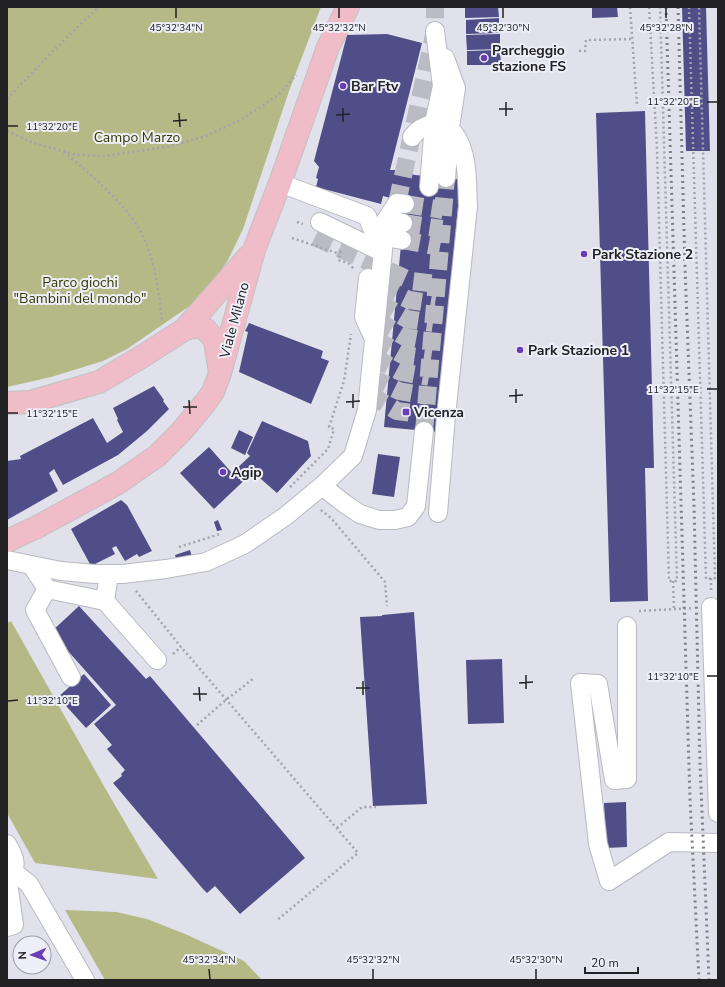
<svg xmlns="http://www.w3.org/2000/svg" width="725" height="987" font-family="'Nunito Sans',sans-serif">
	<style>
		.green { fill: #b4b985 }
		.building { fill: #4f4e89 }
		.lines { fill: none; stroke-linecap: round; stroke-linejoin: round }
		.minor-tunnel { stroke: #babbc3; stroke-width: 18; stroke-dasharray: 18 9; stroke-linecap: butt }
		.minor-casing { stroke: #b8b9c2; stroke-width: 20 }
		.major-casing { stroke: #c1c1c2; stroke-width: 24 }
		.path { stroke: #a3a3ab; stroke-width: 2.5; stroke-dasharray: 2 3; stroke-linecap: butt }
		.minor { stroke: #fff; stroke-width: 18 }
		.major { stroke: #f0bcc7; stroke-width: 22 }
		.rail { stroke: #7f8086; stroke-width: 3; stroke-dasharray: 2 4; stroke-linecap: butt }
		.ticks { fill: none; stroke: #222225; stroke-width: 1.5 }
		.poi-dot { fill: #693db5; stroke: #eeeef8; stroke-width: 1.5 }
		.labels { text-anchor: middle; stroke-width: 4; stroke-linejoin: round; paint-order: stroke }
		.poi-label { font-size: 14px; font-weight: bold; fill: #222225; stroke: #eeeef8; text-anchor: start }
		.park-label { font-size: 14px; fill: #373a00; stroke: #eeeef8 }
		.street-label { font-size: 14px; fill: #222225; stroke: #eeeef8 }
		.ticks-label { font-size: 10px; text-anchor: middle; fill: #222225; stroke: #eeeef8; stroke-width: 4; stroke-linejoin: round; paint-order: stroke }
	</style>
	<rect width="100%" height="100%" fill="#e0e1eb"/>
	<path class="green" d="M 7,7 L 321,7 L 289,91 L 243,229 L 228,260 L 216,278 L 194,303 L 127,349 L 103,361 L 51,377 L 7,387 Z
		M 11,621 L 105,788 L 158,879 L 35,863 L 7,813 L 7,623 Z
		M 65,910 L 116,912 L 147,919 L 185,934 L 244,961 L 262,980 L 105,980 Z"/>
	<path class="building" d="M 465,7 L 498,7 L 499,17 L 465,18 Z
		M 592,7 L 617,7 L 618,17 L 592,18 Z
		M 682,7 L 706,7 L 710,151 L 686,151 Z
		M 499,18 L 499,33 L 466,34 L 466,20 Z
		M 387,34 L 422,43 L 390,170 L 397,170 L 415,175 L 458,179 L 458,207 L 437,432 L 384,427 L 405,202 L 383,196 L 381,204 L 316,187 L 318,179 L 316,178 L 319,167 L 314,161 L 347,35 Z
		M 500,34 L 500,49 L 467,50 L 466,35 Z
		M 500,50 L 501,65 L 467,65 L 467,51 Z
		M 645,111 L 654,468 L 645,468 L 648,601 L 610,602 L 596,113 Z
		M 249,323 L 323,351 L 321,358 L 329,361 L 311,404 L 239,372 L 248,332 L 245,331 Z
		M 154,386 L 164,400 L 163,401 L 169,409 L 147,431 L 118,455 L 63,485 L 54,469 L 49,473 L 58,491 L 7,520 L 7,461 L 21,459 L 20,456 L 93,418 L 107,443 L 123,432 L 117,420 L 118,419 L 113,408 Z
		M 262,421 L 308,441 L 311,456 L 277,493 L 253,472 L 214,509 L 180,473 L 209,447 L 232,473 L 250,456 L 247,453 Z
		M 239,430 L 253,437 L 245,455 L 231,448 Z
		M 378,454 L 400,457 L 394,497 L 372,494 Z
		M 121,500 L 127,505 L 152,551 L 139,557 L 137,554 L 125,561 L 116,546 L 112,548 L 115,554 L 91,566 L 71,529 Z
		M 218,520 L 222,530 L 217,531 L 214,522 Z
		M 190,550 L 192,557 L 177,562 L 175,555 Z
		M 79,606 L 146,679 L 150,676 L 305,858 L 240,914 L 215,886 L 207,893 L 203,889 L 113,783 L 122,776 L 121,774 L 125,770 L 107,749 L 112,745 L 94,724 L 116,705 L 51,632 Z
		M 414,612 L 427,804 L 373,806 L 360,617 L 382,616 L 382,615 Z
		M 502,659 L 504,723 L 468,724 L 466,660 Z
		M 84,674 L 111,705 L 86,728 L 58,697 Z
		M 626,802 L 627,847 L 606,848 L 604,803 Z"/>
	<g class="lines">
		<path class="minor-tunnel" d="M 397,203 L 435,31 L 435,7
			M 405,204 L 443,210
			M 403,223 L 442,229
			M 315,237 L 411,281 L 437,284
			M 402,240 L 440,247
			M 380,286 L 409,300 L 435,304
			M 378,302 L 407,319 L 433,323
			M 376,320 L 405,337 L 432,342
			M 374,339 L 403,355 L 431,359
			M 373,357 L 401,372 L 429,377
			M 370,377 L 399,391 L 427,396
			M 369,394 L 397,411 L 426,415
			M 424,431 L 446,178"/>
		<g class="minor-casing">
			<path id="minor" d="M 445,58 L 456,88 L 450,128 L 446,178
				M 412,137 C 415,133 419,129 424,127 C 447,116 459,136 464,156 C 468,172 467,189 468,206 L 446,416 L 438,513
				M 280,183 L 367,216 L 382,252
				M 429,187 L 434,123 L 442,86 L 435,31
				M 386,220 L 403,223
				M 320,222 L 382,252
				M 385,237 L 402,240
				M 368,278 L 364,317 L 374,339
				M 322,486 L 345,504 L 360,514 L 379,520 L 395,520 L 408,517 L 416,506 L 424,431
				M 7,560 L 61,571 L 95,574 L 122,574 L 166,569 L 206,562 L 245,544 L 287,515 L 322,486 L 353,456 L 367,410 L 386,220 L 397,203 L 405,204
				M 32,566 L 47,589 L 35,610 L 71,677
				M 109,574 L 105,601 L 157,660
				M 47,589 L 105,601
				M 711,607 L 718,813
				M 627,626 L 627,779 L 614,780 L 598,684 L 580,683 L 598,844 L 609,881 L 669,842 L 718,843
				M 7,844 C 16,859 18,866 8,882
				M 14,872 L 29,884 L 85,980
				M 7,927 L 14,925 L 8,882"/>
		</g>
		<g class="major-casing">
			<path id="major" d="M 185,329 L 198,326 L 205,329 L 215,340 L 219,367
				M 7,403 L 30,402 L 99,382 L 143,356 L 185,329 L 249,256
				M 7,541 L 37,527 L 118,483 L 157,456 L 181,432 L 205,403 L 213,392 L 220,373 L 254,250 L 280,183 L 328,47 L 348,7"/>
		</g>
		<path class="path" d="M 630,7 L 637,106
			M 649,7 L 657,149 L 669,581 L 677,581 L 660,7
			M 689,7 L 706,579 L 715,578 L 699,7
			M 579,51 L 585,51 L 586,40 L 632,39
			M 7,99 L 54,50 L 98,7
			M 7,131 L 31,142 L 76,155 L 104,156 L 167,147 L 206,136 L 244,118 L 278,95 L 296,75
			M 64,152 C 92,176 133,209 146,243 C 156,267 159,295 162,321
			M 297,222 L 303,224
			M 292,238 L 340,254
			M 341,251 L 338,260 L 348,263 L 353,268
			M 290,487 L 328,449 L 334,429 L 329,427 L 344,381 L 351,334
			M 321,510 L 331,518 L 385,582 L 387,606
			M 179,547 L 220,534
			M 711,578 L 711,590
			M 673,581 L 674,609
			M 136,591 L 181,647 L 358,853 L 276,921
			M 639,611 L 694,608
			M 173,654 L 181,647
			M 197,725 L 227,699 L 253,679
			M 337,828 L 362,807 L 376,807"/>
		<use href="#minor" class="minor"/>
		<use href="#major" class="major"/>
		<path class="rail" d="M 666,7 L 690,799 L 699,980
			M 678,7 L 685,267 L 694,506 L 700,764 L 709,980"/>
	</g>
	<path class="ticks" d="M 176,8 L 176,18M 339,8 L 339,18M 503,8 L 503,18M 666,8 L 666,18M 506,102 L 506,116M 707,102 L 717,102M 343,108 L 343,122M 499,109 L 513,109M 179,113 L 180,127M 336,115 L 350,114M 173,121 L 187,120M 8,126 L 18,126M 516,389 L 516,403M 707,389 L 717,389M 353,394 L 353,408M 509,396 L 523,395M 189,400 L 190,414M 346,402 L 360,401M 183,407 L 197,407M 8,413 L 18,413M 526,675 L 526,689M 707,676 L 717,676M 363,681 L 363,695M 519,683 L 533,682M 199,687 L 200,701M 356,688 L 370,688M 193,694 L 207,694M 8,701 L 18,700M 209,969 L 210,979M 373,969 L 373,979M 536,969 L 536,979"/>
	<g class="poi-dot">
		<circle cx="484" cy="58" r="4"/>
		<circle cx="343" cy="86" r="4"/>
		<circle cx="584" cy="254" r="4"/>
		<circle cx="520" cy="350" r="4"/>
		<rect x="402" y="408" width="8" height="8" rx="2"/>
		<circle cx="223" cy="472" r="4"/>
	</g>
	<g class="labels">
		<g class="poi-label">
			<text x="492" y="55">Parcheggio<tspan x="492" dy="16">stazione FS</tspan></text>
			<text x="351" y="91">Bar Ftv</text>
			<text x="592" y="259">Park Stazione 2</text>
			<text x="528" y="355">Park Stazione 1</text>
			<text x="414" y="417">Vicenza</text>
			<text x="231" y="477">Agip</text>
		</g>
		<g class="park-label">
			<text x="137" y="142">Campo Marzo</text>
			<text x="80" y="287">Parco giochi<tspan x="80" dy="16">"Bambini del mondo"</tspan></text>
		</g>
		<g class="street-label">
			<text transform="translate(234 320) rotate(-75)" y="5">Viale Milano</text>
		</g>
	</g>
	<g class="ticks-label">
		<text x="176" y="31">45°32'34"N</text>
		<text x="339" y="31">45°32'32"N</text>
		<text x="503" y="31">45°32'30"N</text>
		<text x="666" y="31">45°32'28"N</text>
		<text x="673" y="105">11°32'20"E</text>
		<text x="52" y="130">11°32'20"E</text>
		<text x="673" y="393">11°32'15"E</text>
		<text x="52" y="417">11°32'15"E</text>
		<text x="673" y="680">11°32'10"E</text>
		<text x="52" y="704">11°32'10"E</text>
		<text x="209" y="963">45°32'34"N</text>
		<text x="373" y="963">45°32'32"N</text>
		<text x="536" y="963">45°32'30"N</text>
	</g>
	<rect width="725" height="987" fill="none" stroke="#222225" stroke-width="16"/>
	<g transform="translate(32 955) rotate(268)"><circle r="19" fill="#eeeef8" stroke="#9c9ca4"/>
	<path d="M0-3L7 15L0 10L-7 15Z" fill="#693db5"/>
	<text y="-6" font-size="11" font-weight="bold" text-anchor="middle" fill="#222225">N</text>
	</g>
	<path d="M585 967v6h53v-6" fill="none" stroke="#222225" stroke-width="2"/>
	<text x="591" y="967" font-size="12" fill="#222225" stroke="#eeeef8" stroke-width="3" paint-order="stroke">20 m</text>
</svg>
